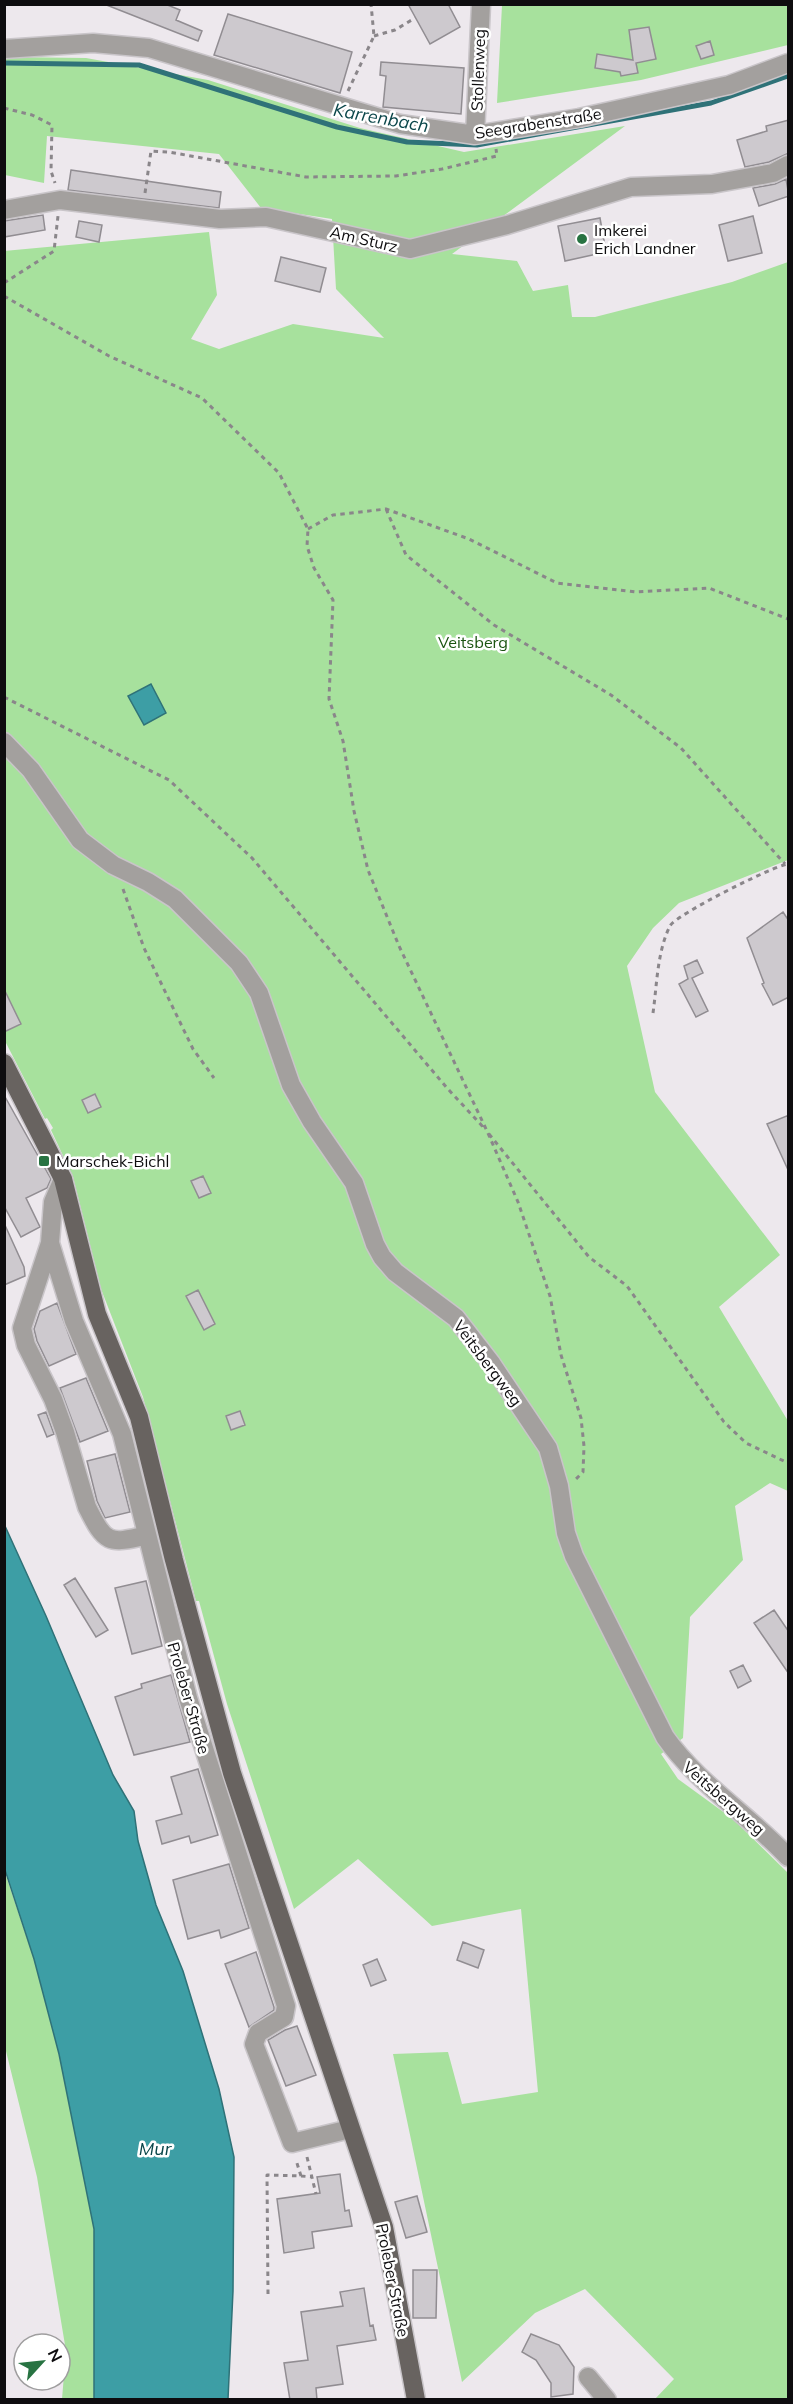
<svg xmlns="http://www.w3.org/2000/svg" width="793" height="2404" font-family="Mulish,sans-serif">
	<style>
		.green { fill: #a7e19d }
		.water { fill: #3d9ea5; stroke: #2f7278; stroke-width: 1.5 }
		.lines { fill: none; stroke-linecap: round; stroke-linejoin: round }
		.stream { stroke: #2f7278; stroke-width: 5 }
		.building { fill: #cdc9ce; stroke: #918d92; stroke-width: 1.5 }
		.minor-casing { stroke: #c9c5c9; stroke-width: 21 }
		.major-casing { stroke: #c9c5c9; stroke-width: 21 }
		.path { stroke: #8a868a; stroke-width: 3; stroke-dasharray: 4.5 4.5; stroke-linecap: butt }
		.minor { stroke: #a3a09e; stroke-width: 18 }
		.major { stroke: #686360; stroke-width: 18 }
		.poi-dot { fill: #287342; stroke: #fff; stroke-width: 2 }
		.labels { text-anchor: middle; stroke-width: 5; stroke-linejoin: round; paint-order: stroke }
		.street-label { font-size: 16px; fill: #0e0d0f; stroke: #fff }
		.poi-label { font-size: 16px; fill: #0e0d0f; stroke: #fff; text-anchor: start }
		.park-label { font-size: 16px; fill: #1b5411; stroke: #fff }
		.water-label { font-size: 18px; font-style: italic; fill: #0a464a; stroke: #fff }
	</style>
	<rect width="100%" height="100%" fill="#ede8ed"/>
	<path class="green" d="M 502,5 L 788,5 L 788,45 L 641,80 L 497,103 Z
		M 5,57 L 86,58 L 208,80 L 360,128 L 464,152 L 625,126 L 452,254 L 517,261 L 533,291 L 568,285 L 572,317 L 595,317 L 732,282 L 788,262 L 788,860 L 679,903 L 653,928 L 627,966 L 655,1092 L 780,1255 L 719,1307 L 788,1421 L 788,1491 L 770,1483 L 735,1506 L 743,1560 L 690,1617 L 683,1738 L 661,1754 L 678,1779 L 733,1819 L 788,1873 L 788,2399 L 655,2399 L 674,2379 L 585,2289 L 535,2313 L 462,2382 L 393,2054 L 448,2052 L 462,2104 L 538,2092 L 521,1909 L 432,1926 L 358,1859 L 294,1909 L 227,1704 L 199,1601 L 196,1601 L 143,1397 L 101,1289 L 73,1177 L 51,1130 L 53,1128 L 47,1118 L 45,1119 L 5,1041 L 4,251 L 209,232 L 217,295 L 191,339 L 219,349 L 293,324 L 384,338 L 336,289 L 332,219 L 261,208 L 219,154 L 47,136 L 44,183 L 5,175 Z
		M 4,1870 L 34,1959 L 59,2054 L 94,2229 L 94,2399 L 62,2399 L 66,2351 L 37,2177 L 5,2047 Z"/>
	<path class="water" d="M 151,684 L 166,713 L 144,725 L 128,696 Z
		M 5,1526 L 46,1616 L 113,1775 L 134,1811 L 138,1841 L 156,1905 L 183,1971 L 219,2089 L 234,2157 L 233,2291 L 228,2399 L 94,2399 L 94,2229 L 59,2054 L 34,1959 L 5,1870 Z"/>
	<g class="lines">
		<path class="stream" d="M 4,63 L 139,65 L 337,127 L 407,142 L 477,145 L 711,103 L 788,76"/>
	</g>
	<path class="building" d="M 104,4 L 165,4 L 180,10 L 176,20 L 202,31 L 198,41 Z
		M 408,4 L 448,4 L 460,27 L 430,44 Z
		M 228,14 L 352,52 L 340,93 L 214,55 Z
		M 649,27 L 656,59 L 636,63 L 638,73 L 621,76 L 620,72 L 595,68 L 597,54 L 633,60 L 629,30 Z
		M 710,41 L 714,55 L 701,59 L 696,46 Z
		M 381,62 L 464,68 L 461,114 L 383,107 L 386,76 L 380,75 Z
		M 789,120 L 789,153 L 769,162 L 745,167 L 737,140 L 767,131 L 766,126 Z
		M 71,170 L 221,192 L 219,208 L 68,190 Z
		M 786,179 L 789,196 L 759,206 L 753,188 L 775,184 Z
		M 43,215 L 45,230 L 4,237 L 4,221 Z
		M 753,216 L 762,253 L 728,261 L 719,225 Z
		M 600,218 L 606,252 L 565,261 L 558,226 Z
		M 79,221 L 102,225 L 99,242 L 76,237 Z
		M 281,257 L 326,268 L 320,292 L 275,281 Z
		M 783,912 L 789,921 L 789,997 L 773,1005 L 762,984 L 764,983 L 747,938 Z
		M 697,960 L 703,973 L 692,978 L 708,1011 L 696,1017 L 679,984 L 688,979 L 684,966 Z
		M 4,989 L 21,1024 L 4,1032 Z
		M 95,1094 L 101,1107 L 88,1113 L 82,1100 Z
		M 4,1095 L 51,1179 L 47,1188 L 26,1198 L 40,1227 L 21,1237 L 4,1206 Z
		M 789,1115 L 789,1172 L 767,1124 Z
		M 203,1176 L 211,1193 L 199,1198 L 191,1181 Z
		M 4,1223 L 24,1267 L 25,1276 L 4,1285 Z
		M 198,1290 L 215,1324 L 204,1330 L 186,1296 Z
		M 57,1303 L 76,1354 L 49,1366 L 37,1341 L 34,1329 L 40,1311 Z
		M 86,1378 L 108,1431 L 80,1442 L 60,1388 Z
		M 240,1411 L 245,1425 L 231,1430 L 226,1416 Z
		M 46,1412 L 54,1434 L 47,1437 L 38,1415 Z
		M 115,1454 L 130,1512 L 105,1518 L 97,1501 L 87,1461 Z
		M 75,1578 L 108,1630 L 96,1637 L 64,1585 Z
		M 146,1581 L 162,1646 L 132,1654 L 115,1588 Z
		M 774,1610 L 789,1632 L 789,1674 L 754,1623 Z
		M 743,1665 L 751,1681 L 738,1688 L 730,1671 Z
		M 171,1675 L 190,1742 L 134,1755 L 115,1697 L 142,1688 L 141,1684 Z
		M 198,1769 L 218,1835 L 191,1843 L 189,1836 L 162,1844 L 156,1821 L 182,1814 L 171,1777 Z
		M 229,1864 L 249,1928 L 221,1938 L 219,1930 L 188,1939 L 173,1880 Z
		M 463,1942 L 484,1950 L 478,1968 L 457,1960 Z
		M 256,1952 L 274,2007 L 274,2010 L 249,2027 L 225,1964 Z
		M 377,1959 L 386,1980 L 371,1986 L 363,1965 Z
		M 297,2026 L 316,2075 L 286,2086 L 268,2040 L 285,2030 Z
		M 340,2174 L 345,2211 L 349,2210 L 352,2226 L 312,2232 L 314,2248 L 284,2253 L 277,2199 L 320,2193 L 317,2177 Z
		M 417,2196 L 427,2232 L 406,2238 L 395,2202 Z
		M 413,2270 L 437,2270 L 436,2318 L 413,2318 Z
		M 364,2288 L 370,2326 L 373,2325 L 376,2340 L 337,2346 L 343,2384 L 316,2388 L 317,2400 L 290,2400 L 284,2363 L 308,2360 L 301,2312 L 343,2306 L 340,2292 Z
		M 531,2334 L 559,2345 L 574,2367 L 573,2394 L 551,2397 L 551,2383 L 536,2360 L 522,2352 Z"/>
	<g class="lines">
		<g class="minor-casing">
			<path id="minor" d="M 4,49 L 93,43 L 149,48 L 400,124 L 475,135 L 579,118 L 729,85 L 788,63
				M 475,135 L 481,4
				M 4,210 L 60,200 L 220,219 L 266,217 L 410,249 L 507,225 L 631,187 L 712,184 L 773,173 L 788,165
				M 4,742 L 31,770 L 80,840 L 113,865 L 148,882 L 175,899 L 239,963 L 259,993 L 291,1085 L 312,1122 L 354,1183 L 375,1244 L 382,1257 L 395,1272 L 456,1318 L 491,1363 L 548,1448 L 559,1486 L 566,1533 L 574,1556 L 665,1737 C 698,1784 749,1815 788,1857
				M 63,1179 L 53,1202 L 50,1243 L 74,1321 L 122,1434 L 188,1698 L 286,2006 L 284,2017 L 258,2033 L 254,2044 L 292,2143 L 350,2129
				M 50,1243 L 22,1328 L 26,1345 L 53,1399 L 65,1432 L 87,1507 C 105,1543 108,1545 147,1535
				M 588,2377 L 607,2400"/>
		</g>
		<g class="major-casing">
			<path id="major" d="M 4,1063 L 63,1179 L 97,1314 L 139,1417 L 174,1560 L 232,1773 L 384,2227 L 416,2400"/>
		</g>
		<path class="path" d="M 374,36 L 395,30 L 415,18
			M 348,91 L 374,36 L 371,4
			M 4,108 L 32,115 L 52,125 L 51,171 L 55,183
			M 145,193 L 151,151 L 169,152 L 306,177 L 396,176 L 442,169 L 497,156 L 496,149
			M 4,283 L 54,251 L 58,216
			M 4,296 L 109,356 L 202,398 L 279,473 L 308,529 L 307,546 L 314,568 L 333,600 L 329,699 L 343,741 L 354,811 L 368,870 L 399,946 L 487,1131 L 518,1202 L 550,1296 L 561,1355 L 581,1418 L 584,1446 L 583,1472 L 574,1481
			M 386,509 L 406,555 L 494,625 L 611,695 L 681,748 L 785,864
			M 308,529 L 333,515 L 386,509 L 469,539 L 557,583 L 636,592 L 709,588 L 788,619
			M 4,697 L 169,780 L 252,858 L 447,1088 L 485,1129
			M 123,889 L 144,948 L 193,1049 L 214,1078
			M 653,1013 C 657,985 657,952 670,926 C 675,915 775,865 788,864
			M 489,1134 L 589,1257 L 627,1286 L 724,1422 L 746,1443 L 788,1463
			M 307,2157 L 316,2194
			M 301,2176 L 313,2177
			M 268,2294 L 267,2175 L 301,2176 L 296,2160"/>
		<use href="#minor" class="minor"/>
		<use href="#major" class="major"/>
	</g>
	<g class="poi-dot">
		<circle cx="582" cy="239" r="6"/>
		<rect x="38" y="1155" width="12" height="12" rx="3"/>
	</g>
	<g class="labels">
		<g class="street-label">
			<text transform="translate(478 70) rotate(-88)" y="6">Stollenweg</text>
			<text transform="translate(538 123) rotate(-9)" y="6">Seegrabenstraße</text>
			<text transform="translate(364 239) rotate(13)" y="6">Am Sturz</text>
			<text transform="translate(488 1363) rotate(53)" y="6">Veitsbergweg</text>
			<text transform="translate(189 1698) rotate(74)" y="6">Proleber Straße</text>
			<text transform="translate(724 1798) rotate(41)" y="6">Veitsbergweg</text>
			<text transform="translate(393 2280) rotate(79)" y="6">Proleber Straße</text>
		</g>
		<g class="poi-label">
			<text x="594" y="236">Imkerei<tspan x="594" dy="18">Erich Landner</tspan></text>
			<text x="56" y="1167">Marschek-Bichl</text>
		</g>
		<g class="park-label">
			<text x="473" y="648">Veitsberg</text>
		</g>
		<g class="water-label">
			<text transform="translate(381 118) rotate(10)" y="6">Karrenbach</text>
			<text x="155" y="2155">Mur</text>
		</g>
	</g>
	<rect width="793" height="2404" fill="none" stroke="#0e0d0f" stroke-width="12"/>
	<g transform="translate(42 2362) rotate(63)"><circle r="28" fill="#ffffff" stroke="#9f9e9f" stroke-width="1.5"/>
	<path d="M0-4.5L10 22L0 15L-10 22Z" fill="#287342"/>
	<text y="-9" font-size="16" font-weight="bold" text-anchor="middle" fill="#0e0d0f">N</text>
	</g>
</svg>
